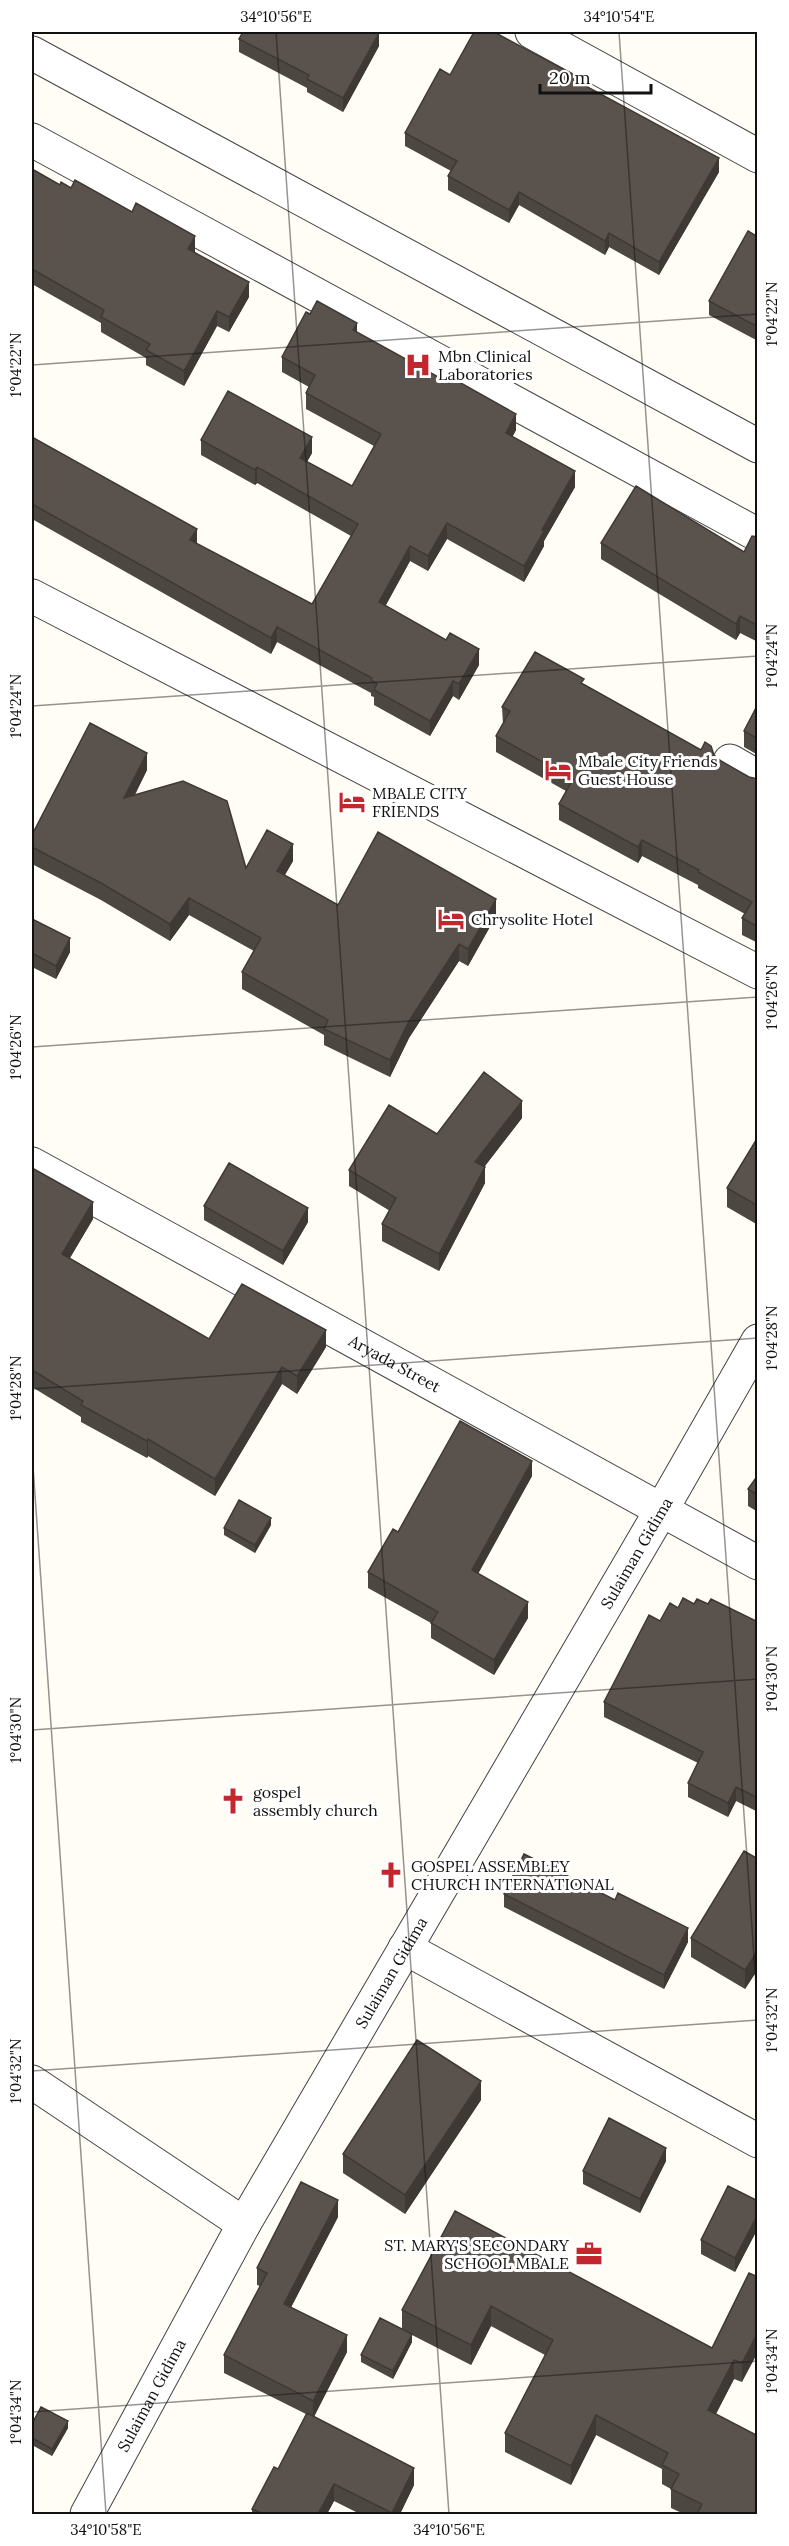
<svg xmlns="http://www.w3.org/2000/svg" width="789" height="2546" font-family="Lora,serif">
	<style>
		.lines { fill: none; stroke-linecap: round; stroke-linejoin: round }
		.minor-casing { stroke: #444; stroke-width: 35 }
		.minor { stroke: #fff; stroke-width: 33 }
		.wall { fill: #4d4742 }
		.shaded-wall { fill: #3f3936 }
		.building { fill: #5a524d; stroke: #3f3936; stroke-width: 1.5 }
		.ticks { fill: none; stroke: #111; stroke-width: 1.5; stroke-opacity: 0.45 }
		.labels { text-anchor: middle; stroke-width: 6; stroke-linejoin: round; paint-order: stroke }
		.poi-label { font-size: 16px; fill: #111; stroke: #fff; text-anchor: start }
		.street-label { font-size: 16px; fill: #111; stroke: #fff }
		.neatline { fill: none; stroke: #111; stroke-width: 2 }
		.ticks-label { font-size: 15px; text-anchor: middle; fill: #111 }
	</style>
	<rect width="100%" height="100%" fill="#fffdf5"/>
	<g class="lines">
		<g class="minor-casing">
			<g id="minor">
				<path d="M 532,32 L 758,156"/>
				<path d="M 32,53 L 758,446"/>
				<path d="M 32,140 L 758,535"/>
				<path d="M 32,596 L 758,972"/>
				<path d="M 730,761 L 758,777"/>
				<path id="s1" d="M 32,1164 L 758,1563"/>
				<path d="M 405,1948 L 758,2141"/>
				<path d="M 32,2082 L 244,2224"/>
				<path id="s2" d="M 87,2514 L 244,2224 L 662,1509 L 758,1341"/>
			</g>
		</g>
		<use href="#minor" class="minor"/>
	</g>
	<path class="wall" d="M 239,39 L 379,46 L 343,112 L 307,92 L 307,88 L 239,52 Z
		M 450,75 L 582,84 L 719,172 L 659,275 L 609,247 L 605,255 L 519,205 L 509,223 L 448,190 L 448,176 L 451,171 L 405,146 L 405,133 Z
		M 32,169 L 60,185 L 195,251 L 195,252 L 249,297 L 229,332 L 217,326 L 184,386 L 146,365 L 146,358 L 101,332 L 101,323 L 32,284 Z
		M 758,234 L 758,341 L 709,315 L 709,301 Z
		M 310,314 L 357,332 L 516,430 L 512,437 L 575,487 L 544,541 L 544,546 L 524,582 L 447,539 L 428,571 L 410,561 L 385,606 L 479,665 L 459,700 L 453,696 L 430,736 L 374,705 L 374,697 L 371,696 L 371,693 L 277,642 L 271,654 L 32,519 L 32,437 L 197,544 L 312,604 L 351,536 L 257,483 L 255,485 L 201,455 L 201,440 L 312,453 L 307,462 L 352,486 L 374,446 L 306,409 L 306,393 L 309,387 L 282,372 L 282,357 Z
		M 758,537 L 758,642 L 740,633 L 736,640 L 601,559 L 601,543 L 744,552 Z
		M 584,684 L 701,750 L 714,755 L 721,761 L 749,777 L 758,779 L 758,943 L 742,935 L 742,918 L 745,914 L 698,888 L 698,885 L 642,856 L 638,863 L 559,820 L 559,804 L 566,791 L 496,752 L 496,736 L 503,724 L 502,707 Z
		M 758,704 L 758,755 L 744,747 L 744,731 Z
		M 147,770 L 135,795 L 246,868 L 293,861 L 285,875 L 338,905 L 496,916 L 468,966 L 459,961 L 409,1038 L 390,1077 L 324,1045 L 324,1035 L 242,989 L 242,972 L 254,951 L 189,915 L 170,941 L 101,900 L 32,864 L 32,835 Z
		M 32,919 L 70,952 L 56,979 L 32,967 Z
		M 522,1118 L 484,1167 L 485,1183 L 439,1271 L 382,1241 L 382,1224 L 390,1211 L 349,1186 L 349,1170 L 437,1134 Z
		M 758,1137 L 758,1225 L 727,1207 L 727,1188 Z
		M 32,1168 L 93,1219 L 70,1258 L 209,1339 L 326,1347 L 297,1394 L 282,1384 L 215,1496 L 148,1456 L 147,1458 L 81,1422 L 81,1417 L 32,1387 Z
		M 204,1206 L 308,1222 L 283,1265 L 204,1220 Z
		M 758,1475 L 758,1512 L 748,1506 L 748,1489 Z
		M 532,1476 L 478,1573 L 528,1618 L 494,1675 L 431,1638 L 431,1623 L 368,1588 L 368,1572 L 398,1532 Z
		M 271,1525 L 255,1553 L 224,1535 L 224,1528 Z
		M 694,1604 L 708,1604 L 758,1622 L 758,1812 L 736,1801 L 728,1817 L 688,1797 L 688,1783 L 698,1763 L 604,1717 L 604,1702 L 660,1621 L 678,1608 Z
		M 758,1859 L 758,1969 L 745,1989 L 691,1957 L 691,1938 Z
		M 504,1894 L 615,1900 L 688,1942 L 664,1989 L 504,1907 Z
		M 481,2100 L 405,2214 L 343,2173 L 343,2154 Z
		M 666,2161 L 640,2213 L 583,2184 L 583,2171 Z
		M 758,2201 L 758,2228 L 735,2272 L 701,2254 L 701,2240 Z
		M 455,2211 L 712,2348 L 749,2273 L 742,2382 L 734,2379 L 716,2414 L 758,2514 L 684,2514 L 671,2508 L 671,2489 L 662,2484 L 662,2469 L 596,2435 L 571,2485 L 505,2452 L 505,2433 L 545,2355 L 491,2326 L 471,2365 L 412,2335 L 412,2342 L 393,2379 L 361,2362 L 361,2355 L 402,2329 L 402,2310 Z
		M 338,2217 L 291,2307 L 347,2352 L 314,2417 L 414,2485 L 400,2514 L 360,2514 L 334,2501 L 327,2514 L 252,2514 L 252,2509 L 278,2469 L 306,2414 L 224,2373 L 224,2355 L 260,2286 L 257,2285 L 257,2268 Z
		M 32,2424 L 68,2428 L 52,2456 L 32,2445 Z"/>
	<path class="shaded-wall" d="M 379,33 L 379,46 L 343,112 L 343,98 Z
		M 719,158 L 719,172 L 659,275 L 659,262 Z
		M 519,192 L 519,205 L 509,223 L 509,210 Z
		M 609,233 L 609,247 L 605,255 L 605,241 Z
		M 195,236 L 195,251 L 188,264 L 188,249 Z
		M 249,282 L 249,297 L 229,332 L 229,317 Z
		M 217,311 L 217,326 L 184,386 L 184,371 Z
		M 357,323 L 357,338 L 353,330 Z
		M 516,414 L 516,430 L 506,449 L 506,433 Z
		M 312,437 L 312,453 L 300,474 L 300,458 Z
		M 257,467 L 257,483 L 255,485 L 255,470 Z
		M 575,471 L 575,487 L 544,541 L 544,546 L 524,582 L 524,566 L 542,530 Z
		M 447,523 L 447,539 L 428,571 L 428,556 Z
		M 197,529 L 197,544 L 190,540 Z
		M 410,546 L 410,561 L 379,618 L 379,602 Z
		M 740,616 L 740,633 L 736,640 L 736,624 Z
		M 277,627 L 277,642 L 271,654 L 271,638 Z
		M 479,649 L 479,665 L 459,700 L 459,684 Z
		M 453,681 L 453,696 L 430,736 L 430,721 Z
		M 147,753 L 147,770 L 124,815 L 124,798 Z
		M 642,840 L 642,856 L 638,863 L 638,847 Z
		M 293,844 L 293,861 L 277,888 L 277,871 Z
		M 189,898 L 189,915 L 170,941 L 170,924 Z
		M 496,899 L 496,916 L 468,966 L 468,949 Z
		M 70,938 L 70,952 L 56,979 L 56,966 Z
		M 459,944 L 459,961 L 409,1038 L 390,1077 L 390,1060 L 409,1021 Z
		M 522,1101 L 522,1118 L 475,1179 L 475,1162 Z
		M 485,1167 L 485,1183 L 439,1271 L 439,1254 Z
		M 93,1202 L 93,1219 L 62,1271 L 62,1254 Z
		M 308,1208 L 308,1222 L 283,1265 L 283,1251 Z
		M 326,1330 L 326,1347 L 297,1394 L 297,1376 Z
		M 282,1367 L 282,1384 L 215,1496 L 215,1479 Z
		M 148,1439 L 148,1456 L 147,1458 L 147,1441 Z
		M 532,1461 L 532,1476 L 472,1585 L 472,1570 Z
		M 271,1518 L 271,1525 L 255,1553 L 255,1545 Z
		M 528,1602 L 528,1618 L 494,1675 L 494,1660 Z
		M 736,1787 L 736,1801 L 728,1817 L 728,1803 Z
		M 688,1928 L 688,1942 L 664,1989 L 664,1975 Z
		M 758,1950 L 758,1969 L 745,1989 L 745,1970 Z
		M 481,2081 L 481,2100 L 405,2214 L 405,2195 Z
		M 666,2148 L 666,2161 L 640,2213 L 640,2199 Z
		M 338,2200 L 338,2217 L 284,2321 L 284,2304 Z
		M 758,2214 L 758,2228 L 735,2272 L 735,2258 Z
		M 491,2306 L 491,2326 L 471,2365 L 471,2345 Z
		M 758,2332 L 758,2352 L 742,2382 L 742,2363 Z
		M 412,2334 L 412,2342 L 393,2379 L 393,2371 Z
		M 347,2335 L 347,2352 L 313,2418 L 313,2401 Z
		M 734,2360 L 734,2379 L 708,2429 L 708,2410 Z
		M 596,2415 L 596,2435 L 571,2485 L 571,2466 Z
		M 68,2421 L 68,2428 L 52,2456 L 52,2449 Z
		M 414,2468 L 414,2485 L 400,2514 L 392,2514 Z
		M 334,2484 L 334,2501 L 327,2514 L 318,2514 Z"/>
	<path class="building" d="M 243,32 L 377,32 L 379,33 L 343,98 L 307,79 L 309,75 L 239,39 Z
		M 474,32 L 494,32 L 582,79 L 580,83 L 719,158 L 659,262 L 609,233 L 605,241 L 519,192 L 509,210 L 448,176 L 457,161 L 405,133 L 440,69 L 450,75 Z
		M 32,169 L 60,185 L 61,182 L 71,188 L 75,180 L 132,212 L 136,203 L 195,236 L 188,249 L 249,282 L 229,317 L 217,311 L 184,371 L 146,350 L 150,344 L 101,317 L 104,310 L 32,269 Z
		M 748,231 L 756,236 L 758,234 L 758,327 L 709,301 Z
		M 317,301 L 357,323 L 353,330 L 449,383 L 452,378 L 516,414 L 506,433 L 575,471 L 542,530 L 544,531 L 524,566 L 447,523 L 428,556 L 410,546 L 379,602 L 446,640 L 450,633 L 479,649 L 459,684 L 453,681 L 430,721 L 374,690 L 377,684 L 371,680 L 372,678 L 277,627 L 271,638 L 32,504 L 32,437 L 197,529 L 190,540 L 312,604 L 358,524 L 257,467 L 255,470 L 201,440 L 228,391 L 312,437 L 300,458 L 352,486 L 381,434 L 306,393 L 315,375 L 282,357 L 306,312 L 310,314 Z
		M 636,486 L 744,552 L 752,536 L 758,537 L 758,626 L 740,616 L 736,624 L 601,543 Z
		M 535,652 L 584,679 L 581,683 L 701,750 L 705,742 L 711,746 L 714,755 L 721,761 L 749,777 L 758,779 L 758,927 L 742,918 L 752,902 L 698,872 L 699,870 L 642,840 L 638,847 L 559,804 L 573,779 L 496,736 L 510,711 L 502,707 Z
		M 758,704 L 758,739 L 744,731 Z
		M 90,723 L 147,753 L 124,798 L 183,781 L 227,801 L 246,868 L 267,830 L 293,844 L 277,871 L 338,905 L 378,832 L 496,899 L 468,949 L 459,944 L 409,1021 L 390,1060 L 324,1029 L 328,1020 L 242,972 L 261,938 L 189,898 L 170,924 L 101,883 L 32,847 L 32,835 Z
		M 32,919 L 70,938 L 56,966 L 32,953 Z
		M 484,1072 L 522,1101 L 475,1162 L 485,1167 L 439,1254 L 382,1224 L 396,1198 L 349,1170 L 389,1105 L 437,1134 Z
		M 758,1137 L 758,1206 L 727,1188 Z
		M 229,1163 L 308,1208 L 283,1251 L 204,1206 Z
		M 32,1168 L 93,1202 L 62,1254 L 209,1339 L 242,1284 L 326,1330 L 297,1376 L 282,1367 L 215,1479 L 148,1439 L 147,1441 L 81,1405 L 83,1401 L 32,1370 Z
		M 460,1421 L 532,1461 L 472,1570 L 528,1602 L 494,1660 L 431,1623 L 438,1612 L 368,1572 L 393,1529 L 398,1532 Z
		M 758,1475 L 758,1495 L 748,1489 Z
		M 239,1500 L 271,1518 L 255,1545 L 224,1528 Z
		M 683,1598 L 694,1604 L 697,1599 L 708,1604 L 711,1599 L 758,1622 L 758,1798 L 736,1787 L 728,1803 L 688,1783 L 703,1752 L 604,1702 L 649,1615 L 660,1621 L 670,1603 L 678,1608 Z
		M 744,1851 L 758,1859 L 758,1950 L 745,1970 L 691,1938 Z
		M 524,1854 L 615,1900 L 618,1893 L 688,1928 L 664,1975 L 504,1894 Z
		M 417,2040 L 481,2081 L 405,2195 L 343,2154 Z
		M 609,2118 L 666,2148 L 640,2199 L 583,2171 Z
		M 301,2182 L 338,2200 L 284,2304 L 347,2335 L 313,2401 L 224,2355 L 267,2273 L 257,2268 Z
		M 728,2186 L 758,2201 L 758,2214 L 735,2258 L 701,2240 Z
		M 455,2211 L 712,2348 L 749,2273 L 758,2277 L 758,2332 L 742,2363 L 734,2360 L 708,2410 L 758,2436 L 758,2514 L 697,2514 L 702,2504 L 671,2489 L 679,2474 L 662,2465 L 668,2453 L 596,2415 L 571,2466 L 505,2433 L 553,2340 L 491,2306 L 471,2345 L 402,2310 Z
		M 380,2318 L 412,2334 L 393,2371 L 361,2355 Z
		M 41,2407 L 68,2421 L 52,2449 L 32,2438 L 32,2424 Z
		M 307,2413 L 414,2468 L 392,2513 L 334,2484 L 318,2514 L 264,2514 L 252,2509 L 274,2467 L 278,2469 Z"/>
	<path class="ticks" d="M 276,32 L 449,2514M 619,32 L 758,2014M 32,365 L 758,314M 32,706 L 758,656M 32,1047 L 758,997M 32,1389 L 758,1338M 32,1452 L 106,2514M 32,1730 L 758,1679M 32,2071 L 758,2020M 32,2412 L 758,2361"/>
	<defs>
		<g id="hospital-bare" transform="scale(2.07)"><path d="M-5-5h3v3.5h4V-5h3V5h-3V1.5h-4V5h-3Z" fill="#c4262e" stroke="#fff" stroke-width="2.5" paint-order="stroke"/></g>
		<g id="hotel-bare" transform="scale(2.07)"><path d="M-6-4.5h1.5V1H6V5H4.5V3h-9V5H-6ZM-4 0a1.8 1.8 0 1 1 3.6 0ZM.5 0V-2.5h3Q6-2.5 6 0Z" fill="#c4262e" stroke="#fff" stroke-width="2.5" paint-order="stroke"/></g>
		<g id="church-bare" transform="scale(2.07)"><path d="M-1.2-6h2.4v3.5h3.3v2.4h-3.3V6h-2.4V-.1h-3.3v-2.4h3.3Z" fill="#c4262e" stroke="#fff" stroke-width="2.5" paint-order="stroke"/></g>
		<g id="office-bare" transform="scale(2.07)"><path d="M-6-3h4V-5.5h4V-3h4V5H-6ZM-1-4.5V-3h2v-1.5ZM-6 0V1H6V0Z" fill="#c4262e" stroke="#fff" stroke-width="2.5" paint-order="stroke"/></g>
	</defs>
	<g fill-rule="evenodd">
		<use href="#hospital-bare" x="418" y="365"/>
		<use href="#hotel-bare" x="558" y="770"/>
		<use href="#hotel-bare" x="352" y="802"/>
		<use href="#hotel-bare" x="451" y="919"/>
		<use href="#church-bare" x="233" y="1801"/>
		<use href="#church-bare" x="391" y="1875"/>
		<use href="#office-bare" x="589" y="2254"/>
	</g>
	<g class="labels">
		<g class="poi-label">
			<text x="438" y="362">Mbn Clinical<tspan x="438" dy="18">Laboratories</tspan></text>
			<text x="578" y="767">Mbale City Friends<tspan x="578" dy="18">Guest House</tspan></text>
			<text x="372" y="799">MBALE CITY<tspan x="372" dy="18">FRIENDS</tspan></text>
			<text x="471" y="925">Chrysolite Hotel</text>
			<text x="253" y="1798">gospel<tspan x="253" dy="18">assembly church</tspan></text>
			<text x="411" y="1872">GOSPEL ASSEMBLEY<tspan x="411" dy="18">CHURCH INTERNATIONAL</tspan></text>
			<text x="569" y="2251" text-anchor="end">ST. MARY'S SECONDARY<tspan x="569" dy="18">SCHOOL MBALE</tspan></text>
		</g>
		<g class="street-label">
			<text dy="6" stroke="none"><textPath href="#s1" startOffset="414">Aryada Street</textPath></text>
			<text dy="6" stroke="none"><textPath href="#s2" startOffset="1107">Sulaiman Gidima</textPath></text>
			<text dy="6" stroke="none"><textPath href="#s2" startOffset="621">Sulaiman Gidima</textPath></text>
			<text dy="6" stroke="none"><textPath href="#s2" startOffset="135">Sulaiman Gidima</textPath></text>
		</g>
	</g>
	<rect width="789" height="2546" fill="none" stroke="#ffffff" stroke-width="66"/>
	<path d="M540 84v9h111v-9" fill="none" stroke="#111111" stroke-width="3"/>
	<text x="549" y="84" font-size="18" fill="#111111" stroke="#ffffff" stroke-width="4.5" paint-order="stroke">20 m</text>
	<rect x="33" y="33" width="723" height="2480" class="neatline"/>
	<g class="ticks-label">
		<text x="276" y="22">34°10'56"E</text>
		<text x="619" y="22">34°10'54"E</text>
		<text transform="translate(772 314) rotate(-90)" y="5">1°04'22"N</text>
		<text transform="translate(16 365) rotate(-90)" y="5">1°04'22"N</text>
		<text transform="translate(772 656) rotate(-90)" y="5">1°04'24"N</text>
		<text transform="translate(16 706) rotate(-90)" y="5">1°04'24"N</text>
		<text transform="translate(772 997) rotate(-90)" y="5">1°04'26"N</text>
		<text transform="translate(16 1047) rotate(-90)" y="5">1°04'26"N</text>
		<text transform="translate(772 1338) rotate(-90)" y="5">1°04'28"N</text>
		<text transform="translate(16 1388) rotate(-90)" y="5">1°04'28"N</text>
		<text transform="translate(772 1679) rotate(-90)" y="5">1°04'30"N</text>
		<text transform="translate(16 1730) rotate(-90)" y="5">1°04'30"N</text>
		<text transform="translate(772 2020) rotate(-90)" y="5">1°04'32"N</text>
		<text transform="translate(16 2071) rotate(-90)" y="5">1°04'32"N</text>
		<text transform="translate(772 2361) rotate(-90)" y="5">1°04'34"N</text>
		<text transform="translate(16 2412) rotate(-90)" y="5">1°04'34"N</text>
		<text x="106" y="2535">34°10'58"E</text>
		<text x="449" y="2535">34°10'56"E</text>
	</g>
</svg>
